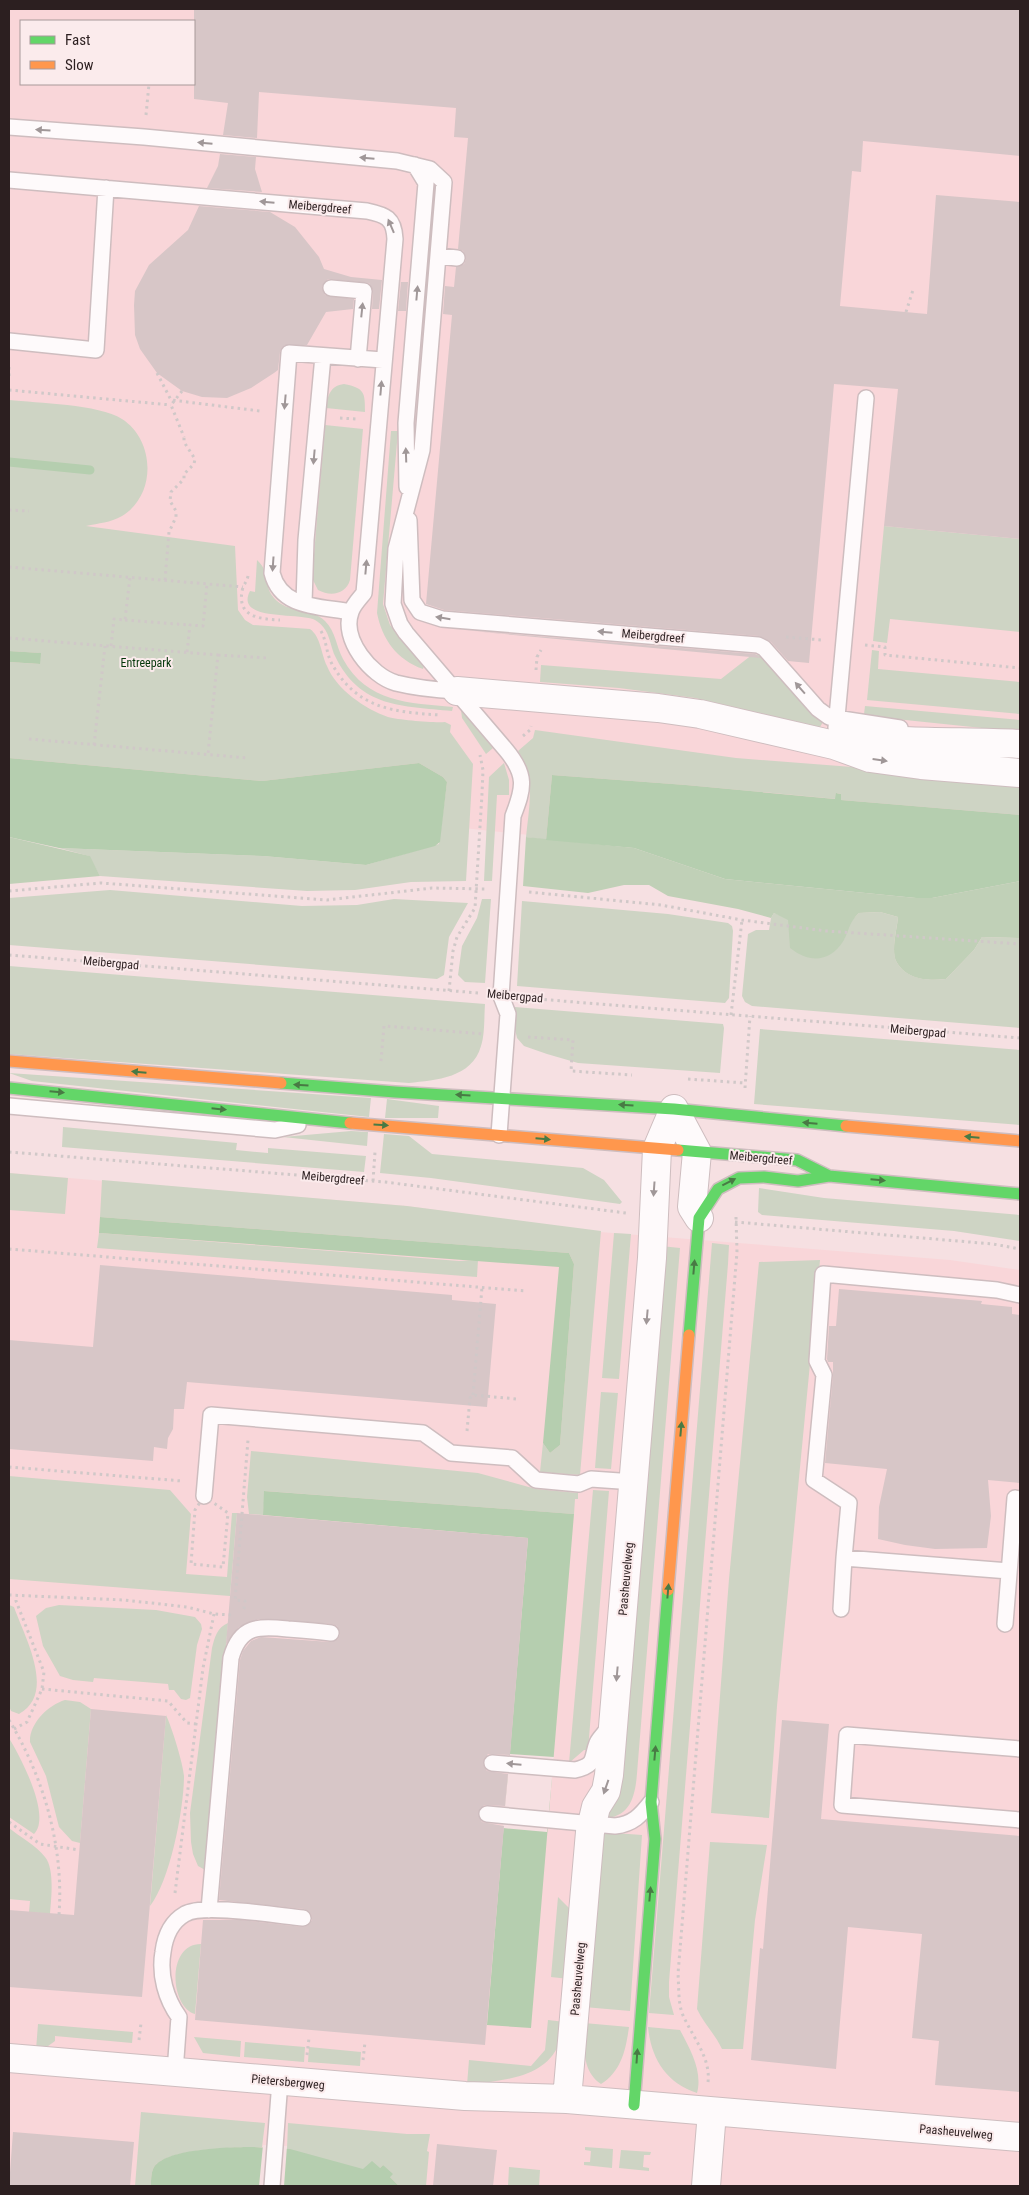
<svg xmlns="http://www.w3.org/2000/svg" width="1029" height="2195" viewBox="0 0 1029 2195" font-family="'Roboto Condensed',sans-serif">
<style>
.built{fill:#f9d6d9;fill-rule:evenodd}
.green{fill:#ced4c4}
.forest{fill:#c0d0b7}
.water{fill:#b5ceaf}
.pier{fill:#f6e0e2}
.lines{fill:none;stroke-linecap:round;stroke-linejoin:round}
.stream{stroke:#b5ceaf;stroke-width:9}
.building{fill:#d7c6c7}
.lane-casing{stroke:#cebdbf;stroke-width:18}
.street-casing{stroke:#cebdbf;stroke-width:30}
.fast-casing{stroke:#cebdbf;stroke-width:14}
.slow-casing{stroke:#cebdbf;stroke-width:14}
.path{stroke:#d0c8c8;stroke-width:3;stroke-dasharray:2.5 4;stroke-linecap:butt}
.lane{stroke:#fefafb;stroke-width:15}
.street{stroke:#fefafb;stroke-width:28}
.fast{stroke:#63d668;stroke-width:11}
.slow{stroke:#ff974d;stroke-width:11}
.path-bridge{stroke:#d0c8c8;stroke-width:3;stroke-dasharray:2.5 4;stroke-linecap:butt}
.oneway{fill:#a09798}
.oneway2{fill:#487a44}
.labels{text-anchor:middle;dominant-baseline:central;stroke-width:4;stroke-linejoin:round;paint-order:stroke}
.street-label{font-size:12px;fill:#2c1f20;stroke:#fbebec}
.park-label{font-size:12px;fill:#033609;stroke:#fbebec}
</style>
<rect width="100%" height="100%" fill="#f6e0e2"/>
<!-- built -->
<path class="built" d="M9 9H1020V862L967 882 407 822 9 790ZM21 21H194V84H21Z
M9 1173 407 1206 600 1232 950 1260 1020 1270V2186H9Z"/>
<!-- green -->
<path class="green" d="M344 384C365 388 365 393 365 412L326 408C328 395 330 386 344 384Z
M9 400C37 403 99 404 122 419 155 440 157 495 122 516 110 523 99 523 86 526L235 546 238 610 245 620 253 625 310 629C321 637 321 654 327 666 336 689 365 709 388 717 399 720 434 723 445 722L451 725 450 732 473 764 466 881 411 882 355 890 307 891 100 876 89 856 59 848 263 856 366 865 439 844 447 782 443 777 419 763 262 781 9 758V662L39 664 40 653 9 651Z
M325 425 363 429 350 580C346 594 331 597 318 590L312 578Z
M391 431H398L383 604 390 625 424 666 423 669C397 660 382 639 377 613Z
M884 526 1020 539V632L890 619 887 643 873 641Z
M257 560C260 563 263 566 264 570 269 579 265 588 274 598 288 614 311 607 325 621 336 632 336 646 343 659 367 703 410 703 453 707L452 711C402 706 360 708 335 656 329 642 330 629 315 620 301 612 234 622 250 591L255 592Z
M872 650 879 651 878 669 1020 682V714L867 700Z
M753 654 763 656 806 707 823 722 820 727 695 698 619 688 540 682 541 665 721 679Z
M865 706 1020 720V732L867 716 864 714Z
M461 710 493 748 486 754 462 718Z
M535 730 736 758 1020 780V815L841 800V794L837 793 836 799 686 785 552 775 546 840 526 837C529 807 536 777 518 751L533 738Z
M504 763 509 780V795H497L492 881H484L489 777Z
M110 890 302 906 357 905 394 899 468 903 449 937 444 975 437 979 9 945V898Z
M482 899H491L485 983 465 982 458 975 462 946 477 918Z
M522 901 668 914 728 923 732 926 733 931 729 998 725 1003 517 986Z
M880 912 898 917C897 929 891 949 896 961 906 980 929 981 946 979L974 950 982 937 1020 938V1028L752 1006 745 1002 742 996 748 934 756 930H769L771 918 774 913 844 939 850 922 859 913Z
M9 966 485 1004C484 1017 485 1034 481 1046 472 1078 436 1080 409 1083L9 1054Z
M515 1007 723 1024 724 1028 720 1073 578 1063 547 1054 524 1046 517 1038 514 1025Z
M760 1029 1020 1050V1125L754 1104Z
M9 1073 371 1098 369 1117 32 1081Z
M387 1099 439 1106 438 1118H385Z
M63 1127 237 1143 236 1150 268 1153V1148L366 1156 364 1172 62 1147Z
M351 1131 368 1132 367 1146 283 1137Z
M384 1134 409 1136 432 1154 583 1168 604 1180 622 1202 620 1204 431 1178 380 1173Z
M9 1173 68 1178 65 1214 9 1210Z
M102 1180 407 1206 601 1231 580 1475 540 1472 543 1443 550 1453 560 1445 574 1264 569 1253 100 1217Z
M759 1188 824 1198 1020 1215V1241L954 1231 762 1215 758 1212Z
M99 1233 459 1261 478 1260 477 1277 97 1248Z
M614 1233 631 1234 619 1379 602 1378Z
M712 1243 729 1245 728 1264 669 1982V1997L674 2015 649 2013Z
M661 1246 680 1248 638 1761C636 1783 637 1815 607 1818Z
M820 1260 777 1706 769 1818 711 1813 729 1579 759 1262Z
M601 1392 618 1393 611 1469 595 1468Z
M251 1451 478 1473 536 1489 578 1493V1499H575L574 1514 265 1491 263 1515 249 1514 247 1497Z
M9 1476 170 1490 191 1514 186 1574 227 1577 232 1513H237L230 1596 9 1579Z
M593 1490 609 1491 588 1750H584L569 1763Z
M9 1605 14 1607C24 1636 57 1693 19 1714L11 1711 9 1706Z
M59 1605 156 1610 195 1617 201 1624 202 1629 197 1645 190 1698 186 1700 181 1699 174 1690H169L168 1684 94 1678 93 1682 73 1680 60 1676 43 1646 36 1616 46 1608Z
M228 1623 207 1871 198 1866 193 1854 191 1842 190 1813 212 1648C215 1636 217 1628 228 1623Z
M65 1700 80 1702 91 1709 80 1843 72 1841 59 1827 46 1776 30 1742C29 1724 48 1705 65 1700Z
M166 1715C172 1728 183 1763 184 1776 184 1809 170 1881 150 1906Z
M9 1738C20 1756 52 1816 34 1834L9 1817Z
M9 1828C20 1837 36 1845 45 1857 55 1869 51 1900 50 1914L29 1912 30 1901 9 1899Z
M601 1832 642 1835 630 2011 584 2007Z
M710 1842 767 1845 755 1920 743 2049H722C715 2034 704 2024 697 2009Z
M558 1897 574 1913 569 1979 551 1977Z
M201 1944 195 2014C170 2007 166 1944 201 1944Z
M548 2020 565 2022C563 2029 562 2037 559 2044 544 2080 499 2080 467 2085L469 2060 531 2066 545 2050Z
M584 2023 629 2027C626 2048 622 2071 601 2084 581 2071 584 2044 584 2023Z
M38 2024 133 2032 132 2043 55 2036V2041L44 2049 36 2050Z
M648 2027 680 2030C690 2049 703 2071 697 2093 666 2083 651 2058 648 2027Z
M194 2037 241 2041 240 2057 203 2053Z
M245 2042 305 2047 304 2062 244 2057Z
M309 2047 361 2052 360 2066 308 2062Z
M141 2112 265 2123 262 2147C240 2147 167 2148 154 2167 151 2172 151 2180 151 2186H135Z
M288 2123 407 2134H430L427 2151 429 2152 426 2186H399L390 2177 383 2165 380 2168 363 2170 287 2149Z
M585 2147 613 2149 612 2168 584 2165V2162H590L591 2151 585 2150Z
M621 2150 651 2152 650 2155H644L643 2167 649 2168V2171L619 2168Z
M509 2167 540 2170 539 2186H508Z"/>
<!-- forest -->
<path class="forest" d="M9 837 90 856 100 876 9 884Z
M526 837 634 848 725 879 916 898H932L1020 881V938L982 937 974 950 946 979C928 981 906 980 896 961 891 950 897 929 898 917L880 912 859 913C848 924 850 929 844 940 830 963 809 963 790 948L788 920 774 913 771 918 738 909 668 896 649 885H624L588 893 523 886Z"/>
<!-- water -->
<path class="water" d="M9 651 41 653 40 664 9 662Z
M9 758 262 781 419 763 443 777 447 782 440 842 435 846 366 865 263 856 59 848 9 837Z
M552 775 686 785 835 799 836 793 841 794V800L1020 815V881L932 898H916L725 879 634 848 546 840Z
M100 1217 569 1253 574 1264 560 1445 550 1453 543 1443 559 1267 99 1233Z
M264 1491 574 1514 531 2028 487 2025 528 1538 263 1515Z
M254 2147 290 2149 363 2169 372 2161 380 2168 383 2165 393 2174 390 2177 399 2186H151C151 2180 151 2172 154 2167 167 2148 232 2147 254 2147Z"/>
<!-- pier -->
<path class="pier" d="M510 1754 554 1757 547 1832 503 1828Z
M263 2145 287 2146 284 2186H259Z"/>
<g class="lines">
<!-- stream -->
<path class="stream" d="M9 462 90 470"/>
</g>
<!-- building -->
<path class="building" d="M194 9H1020V156L863 141 861 172 852 171 840 306 927 314 936 195 1020 202V539L884 526 898 389 834 384 809 663 788 661 771 642 759 636 444 610 426 604 452 315 443 314 445 286 454 287 456 267 464 264 466 259 463 251 458 249 468 138 454 137 456 108 259 92 257 138 223 135 228 103 194 99Z
M220 154 256 157 255 169 262 192 207 188 218 166Z
M199 206 270 212 295 227 319 257 324 269 351 277 382 280 379 309H372L373 291 369 283 328 279 322 287 325 295 354 299 353 309 326 312 307 345H285L280 352 278 370 274 373 251 388 227 398 202 397 182 391 157 373 140 349 135 335 134 305 135 291 149 265 188 230Z
M401 282H408L406 311H398Z
M473 631 755 654 761 658 493 633Z
M100 1265 452 1295V1300L496 1304 487 1407 187 1382 184 1409H174L173 1429 168 1438 167 1449 154 1447 153 1461 9 1449V1340L93 1347Z
M839 1289 982 1301 981 1304 1012 1307V1314L1020 1315V1483L988 1480 991 1516 987 1548 935 1549 905 1545 878 1539 879 1507 887 1469 825 1463 833 1376V1362H828L827 1359 829 1326H836Z
M237 1513 528 1538 510 1755 488 1754 483 1763 487 1771 508 1774 505 1806 484 1805 478 1814 482 1822 504 1826 485 2045 195 2020 203 1920H241L302 1927 307 1926 312 1920 311 1914 304 1909 219 1900 240 1660 243 1651 251 1641 261 1637 330 1642 338 1639 340 1634 337 1626 332 1624 259 1619 239 1627 226 1644Z
M91 1709 166 1716 142 1997 9 1987V1910L74 1915Z
M782 1720 829 1724 821 1819 1020 1836V2092L935 2085 939 2041 912 2038 922 1934 848 1927 836 2069 751 2060 760 1948 763 1949Z
M13 2132 134 2142 130 2186H9Z
M437 2144 497 2150 493 2186H433Z"/>
<g class="lines">
<defs>
<path id="lane" d="M9 127 144 137 397 161 430 169 444 182 422 450 396 549 393 604 400 624 406 633 506 750C527 775 524 788 513 816L501 996 508 1014 499 1135
M9 180 367 211C386 215 394 218 395 239L364 593C360 598 353 605 351 612 341 639 371 676 396 683 416 688 437 690 457 691
M439 256 457 258
M331 288 364 291 358 359
M9 341 96 350 106 188
M407 487 406 423 426 183 415 165
M409 520 412 600 420 612 442 619 758 645 764 648 818 709 829 717 900 728
M304 603 306 540 323 356
M351 612C320 606 281 609 272 573L289 353 383 360
M836 728 866 398
M9 1106 275 1130 298 1125
M204 1496 211 1415 423 1433 451 1453 512 1458 536 1480 579 1484 591 1479 634 1482
M844 1558 849 1503 814 1480 824 1375 817 1361 823 1274 997 1290 1020 1295
M841 1609 844 1558 1009 1571
M1005 1624 1015 1498 1020 1499
M1020 1749 847 1735 842 1805 1020 1820
M492 1763 575 1770C597 1765 591 1758 597 1743 599 1738 606 1732 609 1727
M487 1814 615 1826C633 1824 641 1815 651 1802
M209 1910 231 1658C240 1625 259 1626 288 1629 302 1630 316 1631 331 1633
M175 2072 179 2017C166 1999 159 1975 163 1952 165 1936 171 1922 185 1914 203 1903 280 1916 303 1918
M272 2186 280 2081"/>
<path id="street" d="M457 691 658 708 700 714 834 745 870 758 921 765 1020 773
M850 736C906 744 963 741 1020 744
M674 1109 697 1152 692 1207 699 1218
M9 2058 465 2096 567 2099 1020 2137
M567 2099 590 1832 596 1807 606 1791 609 1775 652 1258 657 1149 674 1109
M706 2186 712 2112"/>
<path id="fast" d="M281 1083 395 1092 674 1109 846 1126
M9 1088 350 1123
M678 1150 797 1160 829 1176 1020 1194
M689 1335 699 1218 718 1189 739 1178 764 1177 798 1181 829 1176
M634 2105 655 1839 651 1802 668 1590"/>
<path id="slow" d="M9 1061 281 1083
M350 1123 678 1150
M846 1126 1020 1141
M668 1590 689 1335"/>
</defs>
<!-- lane casing -->
<use href="#lane" class="lane-casing"/>
<!-- street casing -->
<use href="#street" class="street-casing"/>
<!-- fast casing -->
<use href="#fast" class="fast-casing"/>
<!-- slow casing -->
<use href="#slow" class="slow-casing"/>
<!-- path -->
<path class="path" d="M146 115 149 84
M906 312 913 290
M157 373 171 400 260 411V413
M9 376V364
M9 390 171 405
M340 418 357 419
M9 510 29 511
M9 567 243 587
M248 576C247 581 245 583 243 587 235 617 259 619 280 620
M165 580 169 532 176 517V511L170 501 171 492 184 479V474L194 464 195 459 184 442V437
M125 620 190 625
M321 631C327 642 326 653 332 664 357 709 394 712 440 715
M786 637 822 640
M9 638 218 655 208 754
M865 645 885 647V655L1020 668
M111 646 114 619 125 620 130 577
M187 652 190 625 203 626 207 584
M218 655 268 658
M536 670 537 657 541 650
M523 736 530 730 531 726
M29 739 248 758
M94 745 105 646
M9 891 101 883 327 900 432 888 486 889
M529 892 661 905 742 920 826 931 1020 944
M9 955 479 993
M449 991 453 951 457 937 475 908 482 794 483 770 480 755
M525 998 1020 1038
M731 1015 742 920
M528 1037 573 1040 571 1071 632 1075
M381 1061 384 1026 485 1034
M688 1079 745 1083
M745 1088 750 1016
M9 1152 385 1182 626 1213
M373 1181 375 1152
M735 1222 993 1244 1020 1249
M9 1249 526 1291
M473 1395 482 1287
M467 1431 470 1398 473 1395 517 1399
M9 1467 182 1481
M204 1496 228 1513 223 1567 191 1564 195 1510Z
M9 1595 124 1600 187 1607 214 1614 232 1615
M244 1609 245 1601 235 1600 248 1440
M42 1689 168 1701 187 1723 197 1724
M9 1720C44 1778 64 1847 59 1915
M14 1729 27 1722 42 1689 44 1672 16 1601V1596
M9 1822 40 1844 79 1850
M175 1893 203 1668 214 1614
M139 2040 141 2023
M307 2055 309 2038
M363 2060 365 2042
M708 2082C711 2057 691 2035 682 2013 678 2001 679 1987 678 1974L737 1252 736 1217"/>
<!-- lane -->
<use href="#lane" class="lane"/>
<!-- street -->
<use href="#street" class="street"/>
<!-- fast -->
<use href="#fast" class="fast"/>
<!-- slow -->
<use href="#slow" class="slow"/>
<!-- path-bridge -->
<path class="path-bridge" d="M182 391 171 405 184 437"/>
</g>
<!-- one-way arrows -->
<defs><path id="oneway-solid" d="M-6-.8H1V-3.2L6.5 0L1 3.2V.8H-6Z" transform="scale(1.25)"/></defs>
<g class="oneway">
<use href="#oneway-solid" transform="translate(43 130) rotate(-176)"/>
<use href="#oneway-solid" transform="translate(205 143) rotate(-175)"/>
<use href="#oneway-solid" transform="translate(367 158) rotate(-175)"/>
<use href="#oneway-solid" transform="translate(267 202) rotate(-175)"/>
<use href="#oneway-solid" transform="translate(391 226) rotate(-113)"/>
<use href="#oneway-solid" transform="translate(417 293) rotate(-85)"/>
<use href="#oneway-solid" transform="translate(362 310) rotate(-84)"/>
<use href="#oneway-solid" transform="translate(381 388) rotate(-85)"/>
<use href="#oneway-solid" transform="translate(285 402) rotate(95)"/>
<use href="#oneway-solid" transform="translate(406 455) rotate(-92)"/>
<use href="#oneway-solid" transform="translate(314 457) rotate(95)"/>
<use href="#oneway-solid" transform="translate(273 564) rotate(94)"/>
<use href="#oneway-solid" transform="translate(366 567) rotate(-85)"/>
<use href="#oneway-solid" transform="translate(443 618) rotate(-171)"/>
<use href="#oneway-solid" transform="translate(605 632) rotate(-175)"/>
<use href="#oneway-solid" transform="translate(800 688) rotate(-131)"/>
<use href="#oneway-solid" transform="translate(880 760) rotate(8)"/>
<use href="#oneway-solid" transform="translate(654 1189) rotate(94)"/>
<use href="#oneway-solid" transform="translate(647 1317) rotate(95)"/>
<use href="#oneway-solid" transform="translate(617 1674) rotate(95)"/>
<use href="#oneway-solid" transform="translate(514 1764) rotate(-175)"/>
<use href="#oneway-solid" transform="translate(606 1787) rotate(109)"/>
</g>
<g class="oneway2">
<use href="#oneway-solid" transform="translate(139 1072) rotate(-175)"/>
<use href="#oneway-solid" transform="translate(301 1085) rotate(-176)"/>
<use href="#oneway-solid" transform="translate(57 1092) rotate(5)"/>
<use href="#oneway-solid" transform="translate(463 1095) rotate(-177)"/>
<use href="#oneway-solid" transform="translate(626 1105) rotate(-176)"/>
<use href="#oneway-solid" transform="translate(219 1109) rotate(6)"/>
<use href="#oneway-solid" transform="translate(810 1123) rotate(-175)"/>
<use href="#oneway-solid" transform="translate(381 1125) rotate(4)"/>
<use href="#oneway-solid" transform="translate(972 1137) rotate(-175)"/>
<use href="#oneway-solid" transform="translate(543 1139) rotate(5)"/>
<use href="#oneway-solid" transform="translate(878 1180) rotate(5)"/>
<use href="#oneway-solid" transform="translate(729 1182) rotate(-27)"/>
<use href="#oneway-solid" transform="translate(694 1267) rotate(-85)"/>
<use href="#oneway-solid" transform="translate(681 1429) rotate(-85)"/>
<use href="#oneway-solid" transform="translate(668 1591) rotate(-85)"/>
<use href="#oneway-solid" transform="translate(655 1753) rotate(-85)"/>
<use href="#oneway-solid" transform="translate(650 1894) rotate(-85)"/>
<use href="#oneway-solid" transform="translate(637 2056) rotate(-86)"/>
</g>
<g class="labels">
<!-- street labels -->
<g class="street-label">
<text transform="translate(320 207) rotate(5)">Meibergdreef</text>
<text transform="translate(653 636) rotate(5)">Meibergdreef</text>
<text transform="translate(111 963) rotate(5)">Meibergpad</text>
<text transform="translate(515 996) rotate(5)">Meibergpad</text>
<text transform="translate(918 1031) rotate(5)">Meibergpad</text>
<text transform="translate(761 1158) rotate(5)">Meibergdreef</text>
<text transform="translate(333 1178) rotate(5)">Meibergdreef</text>
<text transform="translate(626 1579) rotate(-85)">Paasheuvelweg</text>
<text transform="translate(578 1979) rotate(-85)">Paasheuvelweg</text>
<text transform="translate(288 2082) rotate(5)">Pietersbergweg</text>
<text transform="translate(956 2132) rotate(5)">Paasheuvelweg</text>
</g>
<!-- park labels -->
<g class="park-label">
<text x="146" y="663">Entreepark</text>
</g>
</g>
<!-- border -->
<rect width="1029" height="2195" fill="none" stroke="#2c1f20" stroke-width="20"/>
<!-- legend -->
<rect x="20" y="20" width="175" height="65" fill="#fbebec" stroke="#a8999a"/>
<rect x="30" y="36" width="25" height="8" fill="#63d668" stroke="#a8999a"/>
<text x="65" y="45" font-size="15" fill="#2c1f20">Fast</text>
<rect x="30" y="61" width="25" height="8" fill="#ff974d" stroke="#a8999a"/>
<text x="65" y="70" font-size="15" fill="#2c1f20">Slow</text>
</svg>
